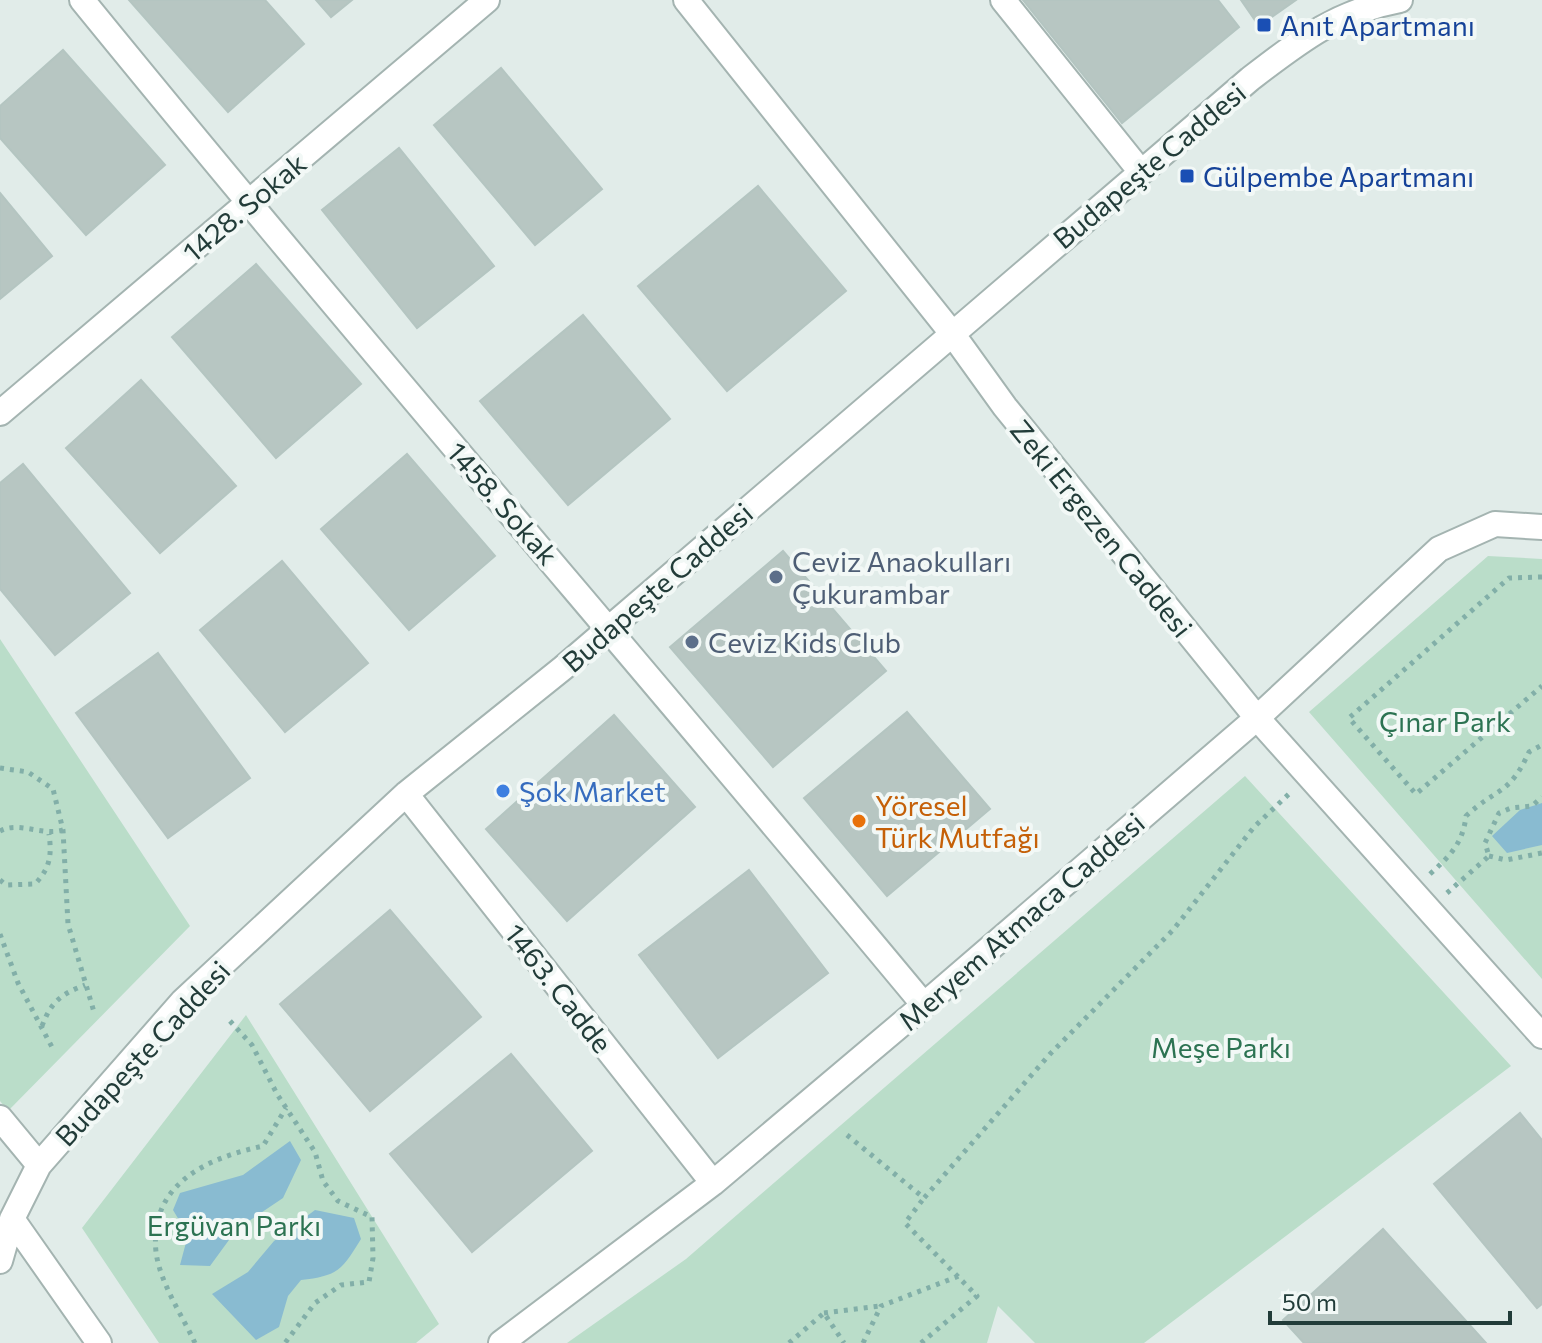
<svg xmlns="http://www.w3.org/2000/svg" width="1542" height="1343" viewBox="0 0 1542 1343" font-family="Commissioner,sans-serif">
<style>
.green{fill:#baddc9}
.water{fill:#89bbd1}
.building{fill:#b7c6c2;stroke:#b4c5c1;stroke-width:2}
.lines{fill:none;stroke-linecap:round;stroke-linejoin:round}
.minor-casing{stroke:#a4b4b1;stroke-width:28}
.path{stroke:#82afa8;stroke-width:5;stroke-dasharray:4 6;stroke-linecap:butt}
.minor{stroke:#fff;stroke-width:24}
.transit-dot{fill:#1a4fb4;stroke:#f2f8f6;stroke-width:3}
.service-dot{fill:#5c6f8a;stroke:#f2f8f6;stroke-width:3}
.shop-dot{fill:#3f7fe0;stroke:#f2f8f6;stroke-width:3}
.food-dot{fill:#e8710a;stroke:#f2f8f6;stroke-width:3}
.labels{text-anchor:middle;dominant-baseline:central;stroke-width:8;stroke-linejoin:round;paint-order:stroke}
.transit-label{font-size:28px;fill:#164399;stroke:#f2f8f6;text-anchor:start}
.street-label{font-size:28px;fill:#223c39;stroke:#f2f8f6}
.service-label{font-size:28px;fill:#4e5e75;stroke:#f2f8f6;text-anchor:start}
.park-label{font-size:28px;fill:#2c7352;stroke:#f2f8f6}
.shop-label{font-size:28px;fill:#366cbe;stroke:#f2f8f6;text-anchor:start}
.food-label{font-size:28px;fill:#c56008;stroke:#f2f8f6;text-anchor:start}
</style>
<rect width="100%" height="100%" fill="#e1ece9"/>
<!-- green -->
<path class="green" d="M1488 556 1542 559V979L1309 712Z
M0 639 190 926 8 1111 0 1101Z
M1245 776 1511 1066 1144 1343H1035L998 1306 987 1343H567L686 1259Z
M246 1015 439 1324 416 1343H159L82 1228Z"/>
<!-- water -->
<path class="water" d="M1542 803V845L1507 853 1492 836 1520 810Z
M290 1141 301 1160 283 1198 237 1229 210 1266 180 1265 188 1235 173 1210 180 1193 243 1175Z
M315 1210 354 1218 361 1239C342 1270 338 1276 301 1280L288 1296 279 1327 256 1340 212 1294 248 1272 274 1241Z"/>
<!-- building -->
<path class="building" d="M129 0H265L304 44 228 112Z
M316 0H352L331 17Z
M1023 0H1218L1239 27 1122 123Z
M1241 0H1296L1259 26Z
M63 50 165 165 86 235 0 138V106Z
M501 68 602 189 535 245 434 125Z
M399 148 494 266 417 328 322 210Z
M758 186 846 291 727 391 638 286Z
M0 193 52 256 0 299Z
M256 264 361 384 276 458 172 337Z
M583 315 670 419 568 505 480 401Z
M141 380 236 486 160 553 66 448Z
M407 454 495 556 409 630 321 529Z
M23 464 130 593 55 655 0 589V483Z
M783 551 886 671 773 767 670 647Z
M282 561 368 663 285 732 200 630Z
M158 653 250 778 168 838 76 713Z
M907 712 990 809 887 896 804 798Z
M614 715 695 807 567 921 486 829Z
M749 870 828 973 718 1058 639 955Z
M390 910 481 1017 370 1111 280 1004Z
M511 1054 592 1151 472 1252 390 1154Z
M1520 1113 1542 1140V1304L1537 1308 1434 1184Z
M1383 1229 1486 1343H1304L1283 1320Z"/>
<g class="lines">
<defs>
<path id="minor" d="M82 0C358 339 645 669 924 1005
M686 0 951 332 1005 407 1257 718 1542 1036
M1003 0 1141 172
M0 413 487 0
M406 794 713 1183
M0 1118 39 1165
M12 1219 99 1343
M0 1261 12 1219 39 1165 183 1001 406 794 563 668 1250 79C1301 40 1336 12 1400 0
M501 1343 713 1183 924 1005 1257 718 1439 549 1495 524 1542 527"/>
</defs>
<!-- minor casing -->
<use href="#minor" class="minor-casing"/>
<!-- path -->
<path class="path" d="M1542 577 1509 578 1349 718 1416 794 1542 686
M0 768 28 772 53 789 63 830 68 924 94 1012
M0 831C18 821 42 836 63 830
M1489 856 1506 860 1542 853
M1430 874C1450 856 1463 843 1466 816 1497 787 1509 796 1529 752L1542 745
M0 880 6 885 35 884C50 868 52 856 49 834
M1447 893 1489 856 1485 843 1499 813 1511 808 1532 806 1542 797
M0 934 18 983 53 1049
M230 1021 252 1045 277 1094 315 1152 323 1181 338 1201 372 1217 373 1258 369 1282 341 1285 315 1303 285 1343
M42 1026C51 1002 61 994 85 985
M847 1135 924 1198 1050 1054 1173 930 1254 827 1291 792
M824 1313 880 1306
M195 1343C182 1315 160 1283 156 1252 149 1183 208 1158 263 1146L286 1108
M789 1343 824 1313 844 1343
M863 1343 881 1306 959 1276
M921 1343 977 1296 905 1223 924 1198"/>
<!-- minor -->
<use href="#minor" class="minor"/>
</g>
<!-- markers -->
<g class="transit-dot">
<rect x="1256" y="17" width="16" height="16" rx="4"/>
<rect x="1179" y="168" width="16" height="16" rx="4"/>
</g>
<g class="service-dot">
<circle cx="776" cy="577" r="8"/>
<circle cx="692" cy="642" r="8"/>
</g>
<circle class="shop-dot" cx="503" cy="791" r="8"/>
<circle class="food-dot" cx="859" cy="821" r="8"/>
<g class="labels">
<!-- transit labels -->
<g class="transit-label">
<text x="1280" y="25">Anıt Apartmanı</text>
<text x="1203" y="176">Gülpembe Apartmanı</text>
</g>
<!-- street labels -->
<g class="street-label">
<text transform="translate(1149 165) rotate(-40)">Budapeşte Caddesi</text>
<text transform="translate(244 207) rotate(-40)">1428. Sokak</text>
<text transform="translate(503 503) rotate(49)">1458. Sokak</text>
<text transform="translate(1102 528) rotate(51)">Zeki Ergezen Caddesi</text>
<text transform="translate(657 587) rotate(-41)">Budapeşte Caddesi</text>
<text transform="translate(1021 921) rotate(-41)">Meryem Atmaca Caddesi</text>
<text transform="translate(559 988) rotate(52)">1463. Cadde</text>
<text transform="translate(142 1053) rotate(-47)">Budapeşte Caddesi</text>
</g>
<!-- service labels -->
<g class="service-label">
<text x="792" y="561">Ceviz Anaokulları<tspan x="792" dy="32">Çukurambar</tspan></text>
<text x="708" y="642">Ceviz Kids Club</text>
</g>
<!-- park labels -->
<g class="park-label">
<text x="1445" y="721">Çınar Park</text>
<text x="1221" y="1047">Meşe Parkı</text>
<text x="234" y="1225">Ergüvan Parkı</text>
</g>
<!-- shop labels -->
<g class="shop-label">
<text x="519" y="791">Şok Market</text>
</g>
<!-- food labels -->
<g class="food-label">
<text x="875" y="805">Yöresel<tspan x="875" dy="32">Türk Mutfağı</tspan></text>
</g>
</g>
<!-- scale -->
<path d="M1270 1311v12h240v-12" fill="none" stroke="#223c39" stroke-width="4"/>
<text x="1282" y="1311" font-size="24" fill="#223c39" stroke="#f2f8f6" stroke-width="6" paint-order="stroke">50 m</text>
</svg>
